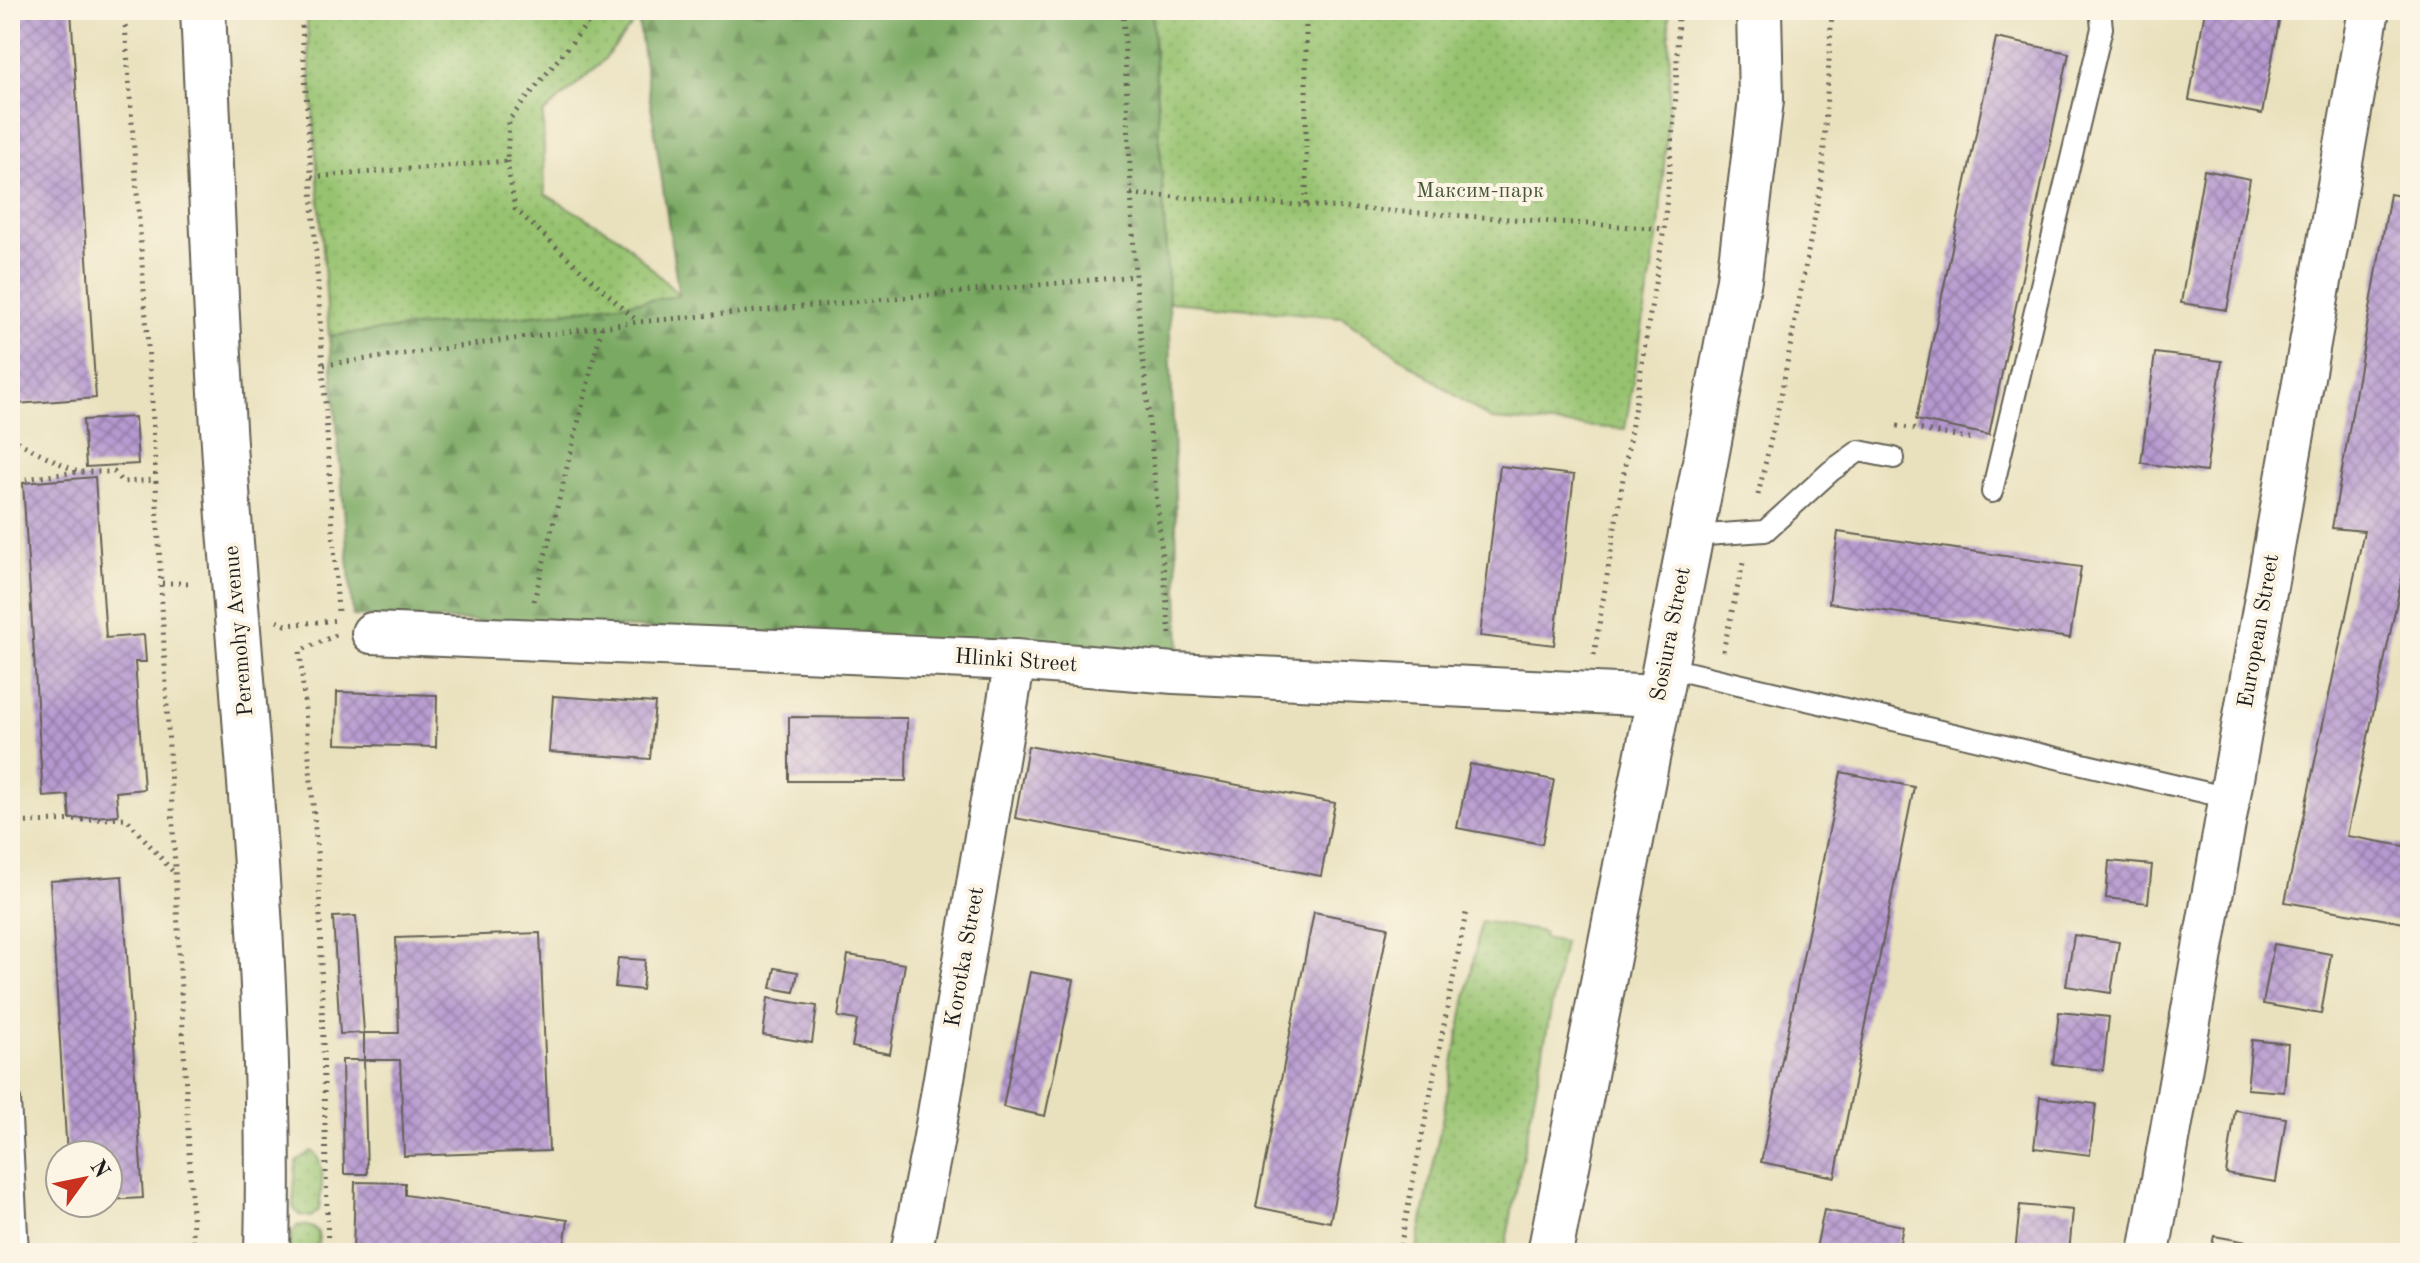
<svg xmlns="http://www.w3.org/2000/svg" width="2420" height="1263" viewBox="0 0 2420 1263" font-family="'Old Standard TT',serif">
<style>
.green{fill:url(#green-dots);stroke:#5a7046;stroke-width:2}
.forest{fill:url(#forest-firs);stroke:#4a623f;stroke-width:2}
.building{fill:url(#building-cross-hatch)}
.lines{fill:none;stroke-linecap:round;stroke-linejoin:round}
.lane-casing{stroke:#646154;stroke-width:24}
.street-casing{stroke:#646154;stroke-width:44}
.primary-casing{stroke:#646154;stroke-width:48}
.path{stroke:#646154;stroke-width:5;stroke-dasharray:2 6;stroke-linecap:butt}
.lane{stroke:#fff;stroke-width:20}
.street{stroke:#fff;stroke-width:40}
.primary{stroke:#fff;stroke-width:44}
.labels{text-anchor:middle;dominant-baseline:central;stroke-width:8;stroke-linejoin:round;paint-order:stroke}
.park-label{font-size:22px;fill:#475639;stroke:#fcf5e5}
.street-label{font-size:22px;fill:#1c1c1c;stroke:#fcf5e5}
</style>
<defs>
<pattern id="green-dots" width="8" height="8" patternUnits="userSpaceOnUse" patternTransform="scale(2)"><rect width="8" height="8" fill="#97c370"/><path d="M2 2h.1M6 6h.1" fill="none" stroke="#82a760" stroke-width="1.8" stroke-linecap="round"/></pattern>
<pattern id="forest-firs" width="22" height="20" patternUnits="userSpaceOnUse" patternTransform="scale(2)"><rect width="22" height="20" fill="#79a962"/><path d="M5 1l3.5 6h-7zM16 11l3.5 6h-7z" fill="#628950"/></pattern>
<pattern id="building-cross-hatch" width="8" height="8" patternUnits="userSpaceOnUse" patternTransform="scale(2)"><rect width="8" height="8" fill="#b699d0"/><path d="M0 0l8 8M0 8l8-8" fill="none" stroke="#937ca8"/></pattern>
</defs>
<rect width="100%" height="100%" fill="#fcf5e5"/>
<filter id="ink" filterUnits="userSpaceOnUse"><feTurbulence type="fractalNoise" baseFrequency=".0125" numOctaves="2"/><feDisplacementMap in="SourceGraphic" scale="16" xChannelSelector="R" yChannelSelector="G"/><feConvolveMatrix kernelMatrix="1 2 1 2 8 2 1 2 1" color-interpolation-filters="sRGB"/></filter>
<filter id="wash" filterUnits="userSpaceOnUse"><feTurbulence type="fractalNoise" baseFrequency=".006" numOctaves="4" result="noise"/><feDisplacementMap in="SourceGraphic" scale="32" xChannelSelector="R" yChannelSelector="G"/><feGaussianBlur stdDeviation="1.8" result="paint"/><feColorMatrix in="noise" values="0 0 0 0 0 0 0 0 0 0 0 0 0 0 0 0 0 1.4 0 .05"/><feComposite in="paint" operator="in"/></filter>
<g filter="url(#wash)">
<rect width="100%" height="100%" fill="#e9e1bd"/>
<!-- green -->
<path class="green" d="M306 10H575L638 18 602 62 543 114 545 194 620 238 680 296 562 312 329 336Z
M1152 10H1669L1670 90 1659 228 1625 429 1491 420 1342 317 1169 302Z
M1481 921 1544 932 1543 938 1564 942 1504 1253H1416Z
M312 1151C328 1164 321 1190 319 1210L311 1217 299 1215 293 1207 296 1161Z
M298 1225C322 1226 319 1233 318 1253H289L291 1234Z"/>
<!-- forest -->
<path class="forest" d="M575 10H1152L1169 302 1180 651 353 616 329 336 562 312 679 296 638 18Z"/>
<g id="blocks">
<!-- building -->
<path class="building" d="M10 10H71L96 398 17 404 10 291Z
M2205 10H2281L2262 114 2189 100Z
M1996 38 2069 53 1989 435 1916 420Z
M2204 170 2250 179 2227 310 2181 303Z
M2390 194 2410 198V540L2347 836 2410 847V924L2285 902 2364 531 2332 528Z
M2155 353 2222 361 2206 472 2141 463Z
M135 417 138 464 86 467 83 420Z
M1500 466 1574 475 1554 645 1480 636Z
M95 477 106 638 144 635 146 662H135L144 789 116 792 118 815 70 819 68 795 43 797 23 483Z
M1838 532 2081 567 2070 638 1829 603Z
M337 692 437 695 436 747 336 744Z
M553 696 655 703 650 759 549 752Z
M789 717 907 718 906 781H789Z
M1028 746 1335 803 1321 876 1015 818Z
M1470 764 1554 780 1542 844 1457 828Z
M1841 772 1914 787 1835 1177 1761 1162Z
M2109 861 2152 865 2148 903 2106 898Z
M122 876 143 1198 108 1200V1155H67L50 881Z
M1314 912 1388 927 1330 1222 1256 1207Z
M356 916 364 1033H399L396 938 540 933 549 1151 404 1156 400 1060H364L367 1174H344L342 1060H364V1033L340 1034 333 917Z
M2074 935 2119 942 2111 993 2066 986Z
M2274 944 2331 954 2321 1014 2263 1004Z
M848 955 905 964 890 1054 852 1047 857 1020 838 1017Z
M618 958 645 960 642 990 615 987Z
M775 968 798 972 794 992 771 988Z
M1030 972 1074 980 1045 1116 1003 1107Z
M768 998 817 1006 812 1043 763 1035Z
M2059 1012 2109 1017 2103 1070 2053 1064Z
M2252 1040 2288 1044 2284 1092 2247 1089Z
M2040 1097 2096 1104 2090 1155 2034 1148Z
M2235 1110 2286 1118 2276 1182 2226 1174Z
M355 1182 405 1183V1195L568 1220 563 1253H353Z
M2020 1205 2073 1210 2069 1253H2015Z
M1824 1210 1903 1226 1898 1253H1815Z
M2214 1236 2270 1246 2269 1253H2210Z"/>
</g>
</g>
<g filter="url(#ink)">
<use href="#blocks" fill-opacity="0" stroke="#646154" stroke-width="2"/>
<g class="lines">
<defs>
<path id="lane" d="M1992 492 2102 28 2100 10
M1691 536 1765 531 1831 471 1859 451 1894 458
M1665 667 2229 798
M10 1100 18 1253"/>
<path id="street" d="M372 633 1015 660 1174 673 1659 696
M911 1253 933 1143 1015 660
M2149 1253 2369 10"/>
<path id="primary" d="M203 10C211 174 216 339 228 504 247 753 273 1002 267 1253
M1550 1253 1704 468 1739 279 1761 100 1759 10"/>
</defs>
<!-- lane casing -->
<use href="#lane" class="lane-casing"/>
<!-- street casing -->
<use href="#street" class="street-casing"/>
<!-- primary casing -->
<use href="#primary" class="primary-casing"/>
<!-- path -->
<path class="path" d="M124 10 152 403 194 1253
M301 10 338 612
M1123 10 1135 276 1170 636
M507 161 515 209 638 322
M312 177 507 161 509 120 598 10
M1131 194 1664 229
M1306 204V10
M324 365 638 322 1135 276
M1897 426 1974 439
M10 438 77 472
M10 481 77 472H114L122 482 156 480
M1758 495 1780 400 1822 179 1832 10
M162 583H192
M534 601 602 326
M277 621 286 625 338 620
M1723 651 1743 563
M1594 655 1664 229 1676 96 1678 10
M10 823 126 818 175 874
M328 1253 319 875 300 651 336 635
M1399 1253 1466 913"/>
<!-- lane -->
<use href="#lane" class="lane"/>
<!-- street -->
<use href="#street" class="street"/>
<!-- primary -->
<use href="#primary" class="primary"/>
</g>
</g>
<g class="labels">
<!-- park labels -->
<g class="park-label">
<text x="1480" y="191">Максим-парк</text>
</g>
<!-- street labels -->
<g class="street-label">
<text transform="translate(239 631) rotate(-95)">Peremohy Avenue</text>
<text transform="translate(2259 631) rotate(-80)">European Street</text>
<text transform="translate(1671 634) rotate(-79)">Sosiura Street</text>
<text transform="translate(1016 661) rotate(4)">Hlinki Street</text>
<text transform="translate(965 957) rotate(-80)">Korotka Street</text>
</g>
</g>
<!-- margin -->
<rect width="2420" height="1263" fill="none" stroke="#fcf5e5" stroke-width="40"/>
<!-- north arrow -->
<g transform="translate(84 1179) rotate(57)"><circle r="38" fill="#fcf5e5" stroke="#a29e95" stroke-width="2"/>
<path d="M0-6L14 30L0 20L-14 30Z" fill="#c8321e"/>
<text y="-12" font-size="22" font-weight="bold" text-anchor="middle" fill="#1c1c1c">N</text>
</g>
</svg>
